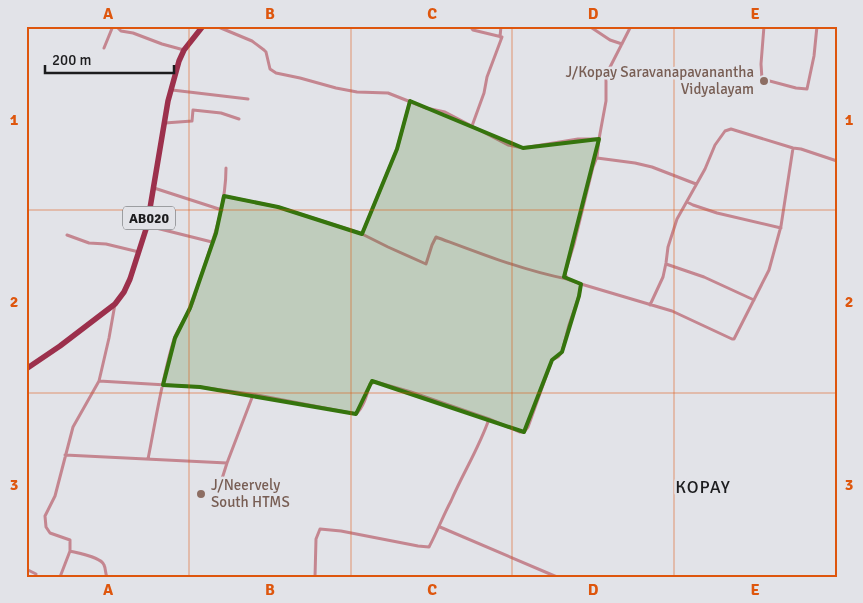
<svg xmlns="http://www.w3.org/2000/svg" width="863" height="603" viewBox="0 0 863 603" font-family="Signika,sans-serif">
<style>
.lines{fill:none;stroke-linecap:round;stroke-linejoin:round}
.minor{stroke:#c48690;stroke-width:3}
.primary{stroke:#9c304c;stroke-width:5.5}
.marked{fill:#35740d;fill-opacity:0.2;stroke:#35740d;stroke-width:4;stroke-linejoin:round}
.grid{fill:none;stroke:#de560d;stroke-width:1;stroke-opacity:0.55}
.education-dot{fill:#8d6e63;stroke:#e2e3e8;stroke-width:2}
.labels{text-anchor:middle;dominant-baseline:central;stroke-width:5;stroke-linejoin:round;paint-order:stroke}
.shield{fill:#e2e3e8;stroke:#57585b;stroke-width:1}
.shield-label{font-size:14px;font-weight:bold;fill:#1c1c1e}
.education-label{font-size:15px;fill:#785e54;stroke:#e2e3e8;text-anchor:end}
.quarter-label{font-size:18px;letter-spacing:1px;fill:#1c1c1e;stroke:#e2e3e8}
.neatline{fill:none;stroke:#de560d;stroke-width:2}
.grid-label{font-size:16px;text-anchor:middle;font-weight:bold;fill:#de560d}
</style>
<rect width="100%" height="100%" fill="#e2e3e8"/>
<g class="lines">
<!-- minor -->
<path class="minor" d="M116 26 121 31 133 33 162 44 184 50
M216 26 252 41 264 50 266 52 270 69 276 73 300 78 336 88 357 92 388 93 426 108 445 112 508 145 523 148 578 139H599
M470 26 473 30 502 37 487 77 484 93 472 126
M589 26 610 40 622 44
M764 26 761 64 762 79 796 88 807 89 814 56 817 26
M500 37 501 26
M104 48 113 26
M172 90 248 99
M165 123 192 121 193 110 221 113 239 119
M597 158 635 163 652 167 696 184
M154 188 222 210
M224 196 278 207 360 233 388 247 426 264 432 245 436 237C479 253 522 270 567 279
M687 202 693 205 717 213 781 228
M148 226 212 242
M362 234 397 149 410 101
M67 235 89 243 106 244 139 252
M666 264 704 277 754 300
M581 284 672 311 732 339H734L769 270 781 226 793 148
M650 305 663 277 666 263 668 247 677 219 705 169 715 145 725 131 731 129 793 148 801 149 837 161
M99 381 200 387 257 395 356 414C364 407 367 394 370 384L372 383 376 382 411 392 489 419
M65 455 227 463 220 485
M148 459C156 419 162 378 174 339 178 328 185 319 190 309 195 299 197 286 201 276 213 240 226 206 226 168
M227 463 253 395
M440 527 557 577
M26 569 36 574 35 577
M60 577 70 551
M107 577C105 573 106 569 104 565 101 557 78 553 70 551V540L50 533 46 527 45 516 55 496 73 427 99 381 109 338 115 304
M315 577 316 539 320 529 341 531 418 546 429 547C437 532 443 516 451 501 463 473 479 448 489 419L520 432H524L528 427 552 360 558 357 562 352 569 325 579 296 581 284 567 279 565 273 574 244 593 167 597 157 599 139 606 101V75L631 26"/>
<!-- primary -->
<path class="primary" d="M26 369 60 346 115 304 124 292 130 279 147 226 168 101 179 61 184 50 203 26"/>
</g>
<!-- marked area -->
<path class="marked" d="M410 101 523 148 599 139 564 277 581 284 579 296 562 352 552 360 524 432 372 381 356 414 200 387 163 385 175 338 190 308 216 233 224 196 278 207 362 234 397 149Z"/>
<!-- grid -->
<path class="grid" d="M189 26V577M351 26V577M512 26V577M674 26V577M26 210H837M26 393H837"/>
<!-- markers -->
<g class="education-dot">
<circle cx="764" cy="81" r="5"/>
<circle cx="201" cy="494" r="5"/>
</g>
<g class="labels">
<!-- shield labels -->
<rect class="shield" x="123" y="206.5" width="52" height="23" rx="4"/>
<g class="shield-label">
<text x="149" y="218">AB020</text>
</g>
<!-- education labels -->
<g class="education-label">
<text x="754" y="72">J/Kopay Saravanapavanantha<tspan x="754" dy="17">Vidyalayam</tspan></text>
<text x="211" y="485" text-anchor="start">J/Neervely<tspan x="211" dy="17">South HTMS</tspan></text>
</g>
<!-- quarter labels -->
<g class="quarter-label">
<text x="703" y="487">KOPAY</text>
</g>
</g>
<!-- border -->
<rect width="863" height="603" fill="none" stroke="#e2e3e8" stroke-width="55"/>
<!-- scale -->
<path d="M45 65v8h129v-8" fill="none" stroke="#1c1c1e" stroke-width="2.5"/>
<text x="52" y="65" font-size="15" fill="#1c1c1e" stroke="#e2e3e8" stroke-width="4" paint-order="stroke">200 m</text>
<rect x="28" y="28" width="808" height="548" class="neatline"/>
<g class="grid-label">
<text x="108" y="19">A</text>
<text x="270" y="19">B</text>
<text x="432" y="19">C</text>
<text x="593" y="19">D</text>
<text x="755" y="19">E</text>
<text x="14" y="125">1</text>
<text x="849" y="125">1</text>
<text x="14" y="307">2</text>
<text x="849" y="307">2</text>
<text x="14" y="490">3</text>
<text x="849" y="490">3</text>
<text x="108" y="595">A</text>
<text x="270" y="595">B</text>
<text x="432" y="595">C</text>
<text x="593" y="595">D</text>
<text x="755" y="595">E</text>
</g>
</svg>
